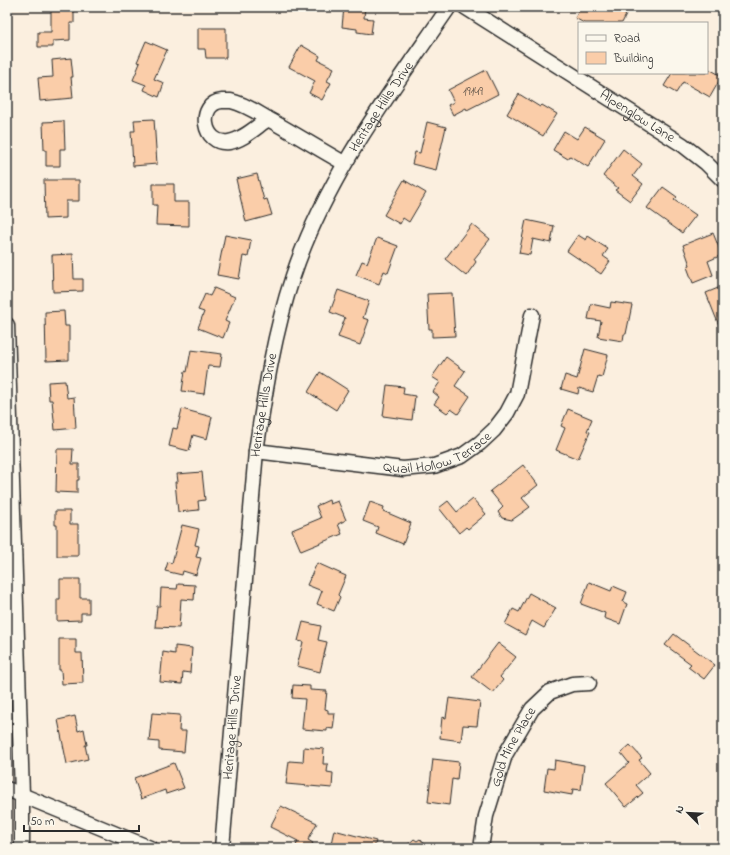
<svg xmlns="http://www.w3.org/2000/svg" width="730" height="855" viewBox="0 0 730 855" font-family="'Indie Flower',sans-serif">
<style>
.building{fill:#facda9;stroke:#2b2b2b}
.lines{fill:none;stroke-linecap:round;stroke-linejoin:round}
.minor-casing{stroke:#2b2b2b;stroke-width:17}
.minor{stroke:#fbf7ec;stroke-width:14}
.labels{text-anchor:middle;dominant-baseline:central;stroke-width:3.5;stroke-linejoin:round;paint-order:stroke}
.number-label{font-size:12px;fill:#5f544a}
.street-label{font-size:14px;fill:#2b2b2b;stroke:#fbf7ec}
</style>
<rect width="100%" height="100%" fill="#fbefdf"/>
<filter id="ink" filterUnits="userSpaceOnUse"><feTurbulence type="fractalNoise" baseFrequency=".025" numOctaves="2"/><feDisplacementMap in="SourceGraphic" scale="8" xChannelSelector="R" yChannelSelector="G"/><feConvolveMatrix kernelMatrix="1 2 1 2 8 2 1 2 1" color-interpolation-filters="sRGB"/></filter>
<g filter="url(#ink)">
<!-- building -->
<path class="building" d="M51 7H74V23H70V40L53 41V47H38V32H51Z
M344 7H365L364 18 373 19 371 34 357 32V29L342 27Z
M581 7H610L626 15 622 23H584L575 18Z
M198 28H226V58H206L205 49H198Z
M146 41 167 50 154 79 164 83 159 97 144 90 146 85 133 80 140 63 137 62Z
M301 45 320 56 318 60 334 68 327 81 331 83 322 100 309 93 315 81 289 67Z
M71 58 73 77H71L73 98 40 101 38 78 53 77 52 60Z
M707 68 722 76 710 97 683 82 676 93 664 86 672 73H707Z
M486 70 498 94 467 110 466 108 453 115 448 105 454 102 448 90Z
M519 94 540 107 542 105 557 114 543 136 507 114Z
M154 119 157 164 133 166 131 131H135L134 120Z
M64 121 65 149H60V166H46V150H44L43 122Z
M427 122 446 127 436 170 412 164 415 152 420 153Z
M585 127 605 139 588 167 570 156 568 159 553 150 564 131 577 139Z
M623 149 642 164 633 176 643 184 630 201 615 190 618 188 603 176Z
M257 174 264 200 267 199 272 215 246 222 236 179Z
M44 180H79V201H66V218L45 219Z
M404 180 426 193 409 222 403 218 400 224 384 215Z
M153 184H174V202H189V226L156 225 157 205H153Z
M663 187 677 197 674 200 696 215 682 233 647 208Z
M526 220 554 226 551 243 533 239 530 255 519 253Z
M472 224 490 239 474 259 476 262 466 276 445 259Z
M713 233 722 255 708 261 713 275 693 283 687 267 690 265 683 245Z
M225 235 251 240 248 257 243 256 239 279 217 275Z
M578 235 586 240 588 236 608 249 603 256 610 261 601 274 567 251Z
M377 238 398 246 388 273 384 271 379 284 356 275 362 261 367 263Z
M73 254 74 279H83V291L53 292 52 255Z
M723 286V333H722L706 293Z
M214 288 235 297 225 321 229 323 223 338 198 328 204 312 198 310 205 294 210 296Z
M338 290 369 301 363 318 369 320 360 345 338 337 345 318 330 312Z
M452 293 455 336 432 337V329H429L427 294Z
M611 302 632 305 626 334H624L623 341 598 337 601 321 588 319 591 304 610 308Z
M64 311 65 326H69V360L46 361 45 312Z
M585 349 608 355 602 377 598 376 593 392 579 388 578 394 561 389 565 375 577 379Z
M191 350 222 354 220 367 208 366 204 394 182 391 185 371 187 372Z
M446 357 465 371 455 386 470 396 458 414 451 409 447 413 434 404 439 397 433 392 440 382 432 377Z
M320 372 348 390 336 410 308 392Z
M65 381 67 398 74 397 76 428 55 430 52 400H49L48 382Z
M387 385 404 387 403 394 415 396 412 420 383 416Z
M182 409 212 417 207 439 193 435 189 451 169 446 173 428 177 429Z
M568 409 592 419 587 431 590 432 578 459 556 450 565 428 561 426Z
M57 449H73L72 464H79V480H77V493L56 492Z
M523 465 538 485 522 498 530 507 512 520 502 518 498 512 503 507 490 491Z
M202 472 205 500 198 501 199 510 178 512 175 482H178L177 474Z
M473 499 486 514 468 529 466 527 459 533 439 508 448 501 457 512Z
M329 500 330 504 338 501 346 520 338 524 342 534 301 551 292 530 321 518 316 506Z
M370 502 384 507 383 511 411 523 403 544 376 533 378 527 363 521Z
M55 511H70V524H78V556H57V525H55Z
M182 525 199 529 195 545 199 546 196 557 201 558 196 575 183 571 182 575 165 571 168 562 172 563Z
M317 563 346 576 338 595 340 597 334 611 317 604 322 591 307 585Z
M60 579H80V598H89V613H81V620L57 621V599H60Z
M589 582 611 591 613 586 627 592 623 602 627 604 620 624 604 618 605 613 581 604Z
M178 584 195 585 194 600 181 599 179 628 155 627 157 606H160L161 588 177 589Z
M529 593 556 608 544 628 532 621 525 635 505 624 513 609 519 612Z
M303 622 321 626 318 640 327 642 320 672 297 666 303 642 298 641Z
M674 634 715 665 704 679 688 667 691 664 665 645Z
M59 639H76V653H82L83 683 62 684 61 670H59Z
M498 643 516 657 500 677 503 680 493 693 472 677Z
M175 646 192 648 190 673 183 672 182 684 160 682 163 652 175 654Z
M293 685 310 686V690L327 691 325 709 328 710V713H335L333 729 327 728V731L302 729 305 699 292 698Z
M449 698 480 702 477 726 463 725 461 741 440 738 442 717 446 718Z
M152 713 180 715 179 731H186L184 752 159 750V742L149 741Z
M75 716 78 731 84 729 87 745H85L88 759 67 764 58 720Z
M630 745 642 758 639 760 650 773 636 785 643 793 626 807 606 783 629 763 621 753Z
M304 747 324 749 323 764H328L327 772 333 773 332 788 286 784 289 761 303 762Z
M433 759 459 762 457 780 452 779 449 805 428 802Z
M555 760 584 765 581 790 573 789 572 795 544 790 547 768 554 769Z
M174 763 184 788 166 794 165 790 141 799 134 778Z
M281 806 317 823 308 840 313 843 310 848H295L298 841 270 827Z
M334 830 376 841 374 848H330Z
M414 839 417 841 420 839 428 848H404Z"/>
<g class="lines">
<defs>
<g id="minor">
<path id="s1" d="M465 7 683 145 706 163 723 180"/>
<path d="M268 119C256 127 243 140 229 142 202 146 197 103 222 101 225 101 229 101 231 101 245 104 258 113 270 120 295 134 319 149 344 163"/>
<path d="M7 325 22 795V848"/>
<path id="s2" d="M256 451 403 469 434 466 462 456 480 443 494 430 507 413 517 394 532 315"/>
<path d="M7 789 150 848"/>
<path id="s3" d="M222 848 256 451C265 392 274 333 293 276 326 177 390 93 449 7"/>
<path id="s4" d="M481 848 486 816 505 755 532 709 550 692 572 684 589 683"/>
</g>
</defs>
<!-- minor casing -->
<use href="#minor" class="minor-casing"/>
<!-- minor -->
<use href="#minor" class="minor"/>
</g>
</g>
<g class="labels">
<!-- number labels -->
<g class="number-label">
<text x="473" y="92">19149</text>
</g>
<!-- street labels -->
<g class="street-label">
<text stroke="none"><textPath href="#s3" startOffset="769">Heritage Hills Drive</textPath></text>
<text stroke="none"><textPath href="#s1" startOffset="204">Alpenglow Lane</textPath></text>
<text stroke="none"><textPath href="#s3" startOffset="445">Heritage Hills Drive</textPath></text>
<text stroke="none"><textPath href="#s2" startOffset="186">Quail Hollow Terrace</textPath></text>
<text stroke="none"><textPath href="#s3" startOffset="121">Heritage Hills Drive</textPath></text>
<text stroke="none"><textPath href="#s4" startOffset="107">Gold Mine Place</textPath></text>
</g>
</g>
<!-- margin -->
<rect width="730" height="855" fill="none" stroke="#fbf7ec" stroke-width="24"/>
<rect x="12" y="12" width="706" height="831" fill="none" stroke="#2b2b2b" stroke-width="1.5" filter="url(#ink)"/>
<!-- legend -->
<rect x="578" y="22" width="130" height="52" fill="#fbf7ec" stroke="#a8a59f"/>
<rect x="586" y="35" width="20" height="6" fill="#fbf7ec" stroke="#a8a59f"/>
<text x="614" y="42" font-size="12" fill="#2b2b2b">Road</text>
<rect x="586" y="52" width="20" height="12" fill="#facda9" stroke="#a8a59f"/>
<text x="614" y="62" font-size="12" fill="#2b2b2b">Building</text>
<!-- north arrow -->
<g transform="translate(688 813) rotate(294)" stroke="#fbf7ec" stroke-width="3" paint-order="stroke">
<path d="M0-3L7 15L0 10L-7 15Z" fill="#2b2b2b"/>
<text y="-6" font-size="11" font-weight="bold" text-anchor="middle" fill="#2b2b2b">N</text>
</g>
<!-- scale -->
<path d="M24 825v6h115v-6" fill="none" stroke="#2b2b2b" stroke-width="2"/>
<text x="30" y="825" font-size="12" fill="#2b2b2b" stroke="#fbf7ec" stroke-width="3" paint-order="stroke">50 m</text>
</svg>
